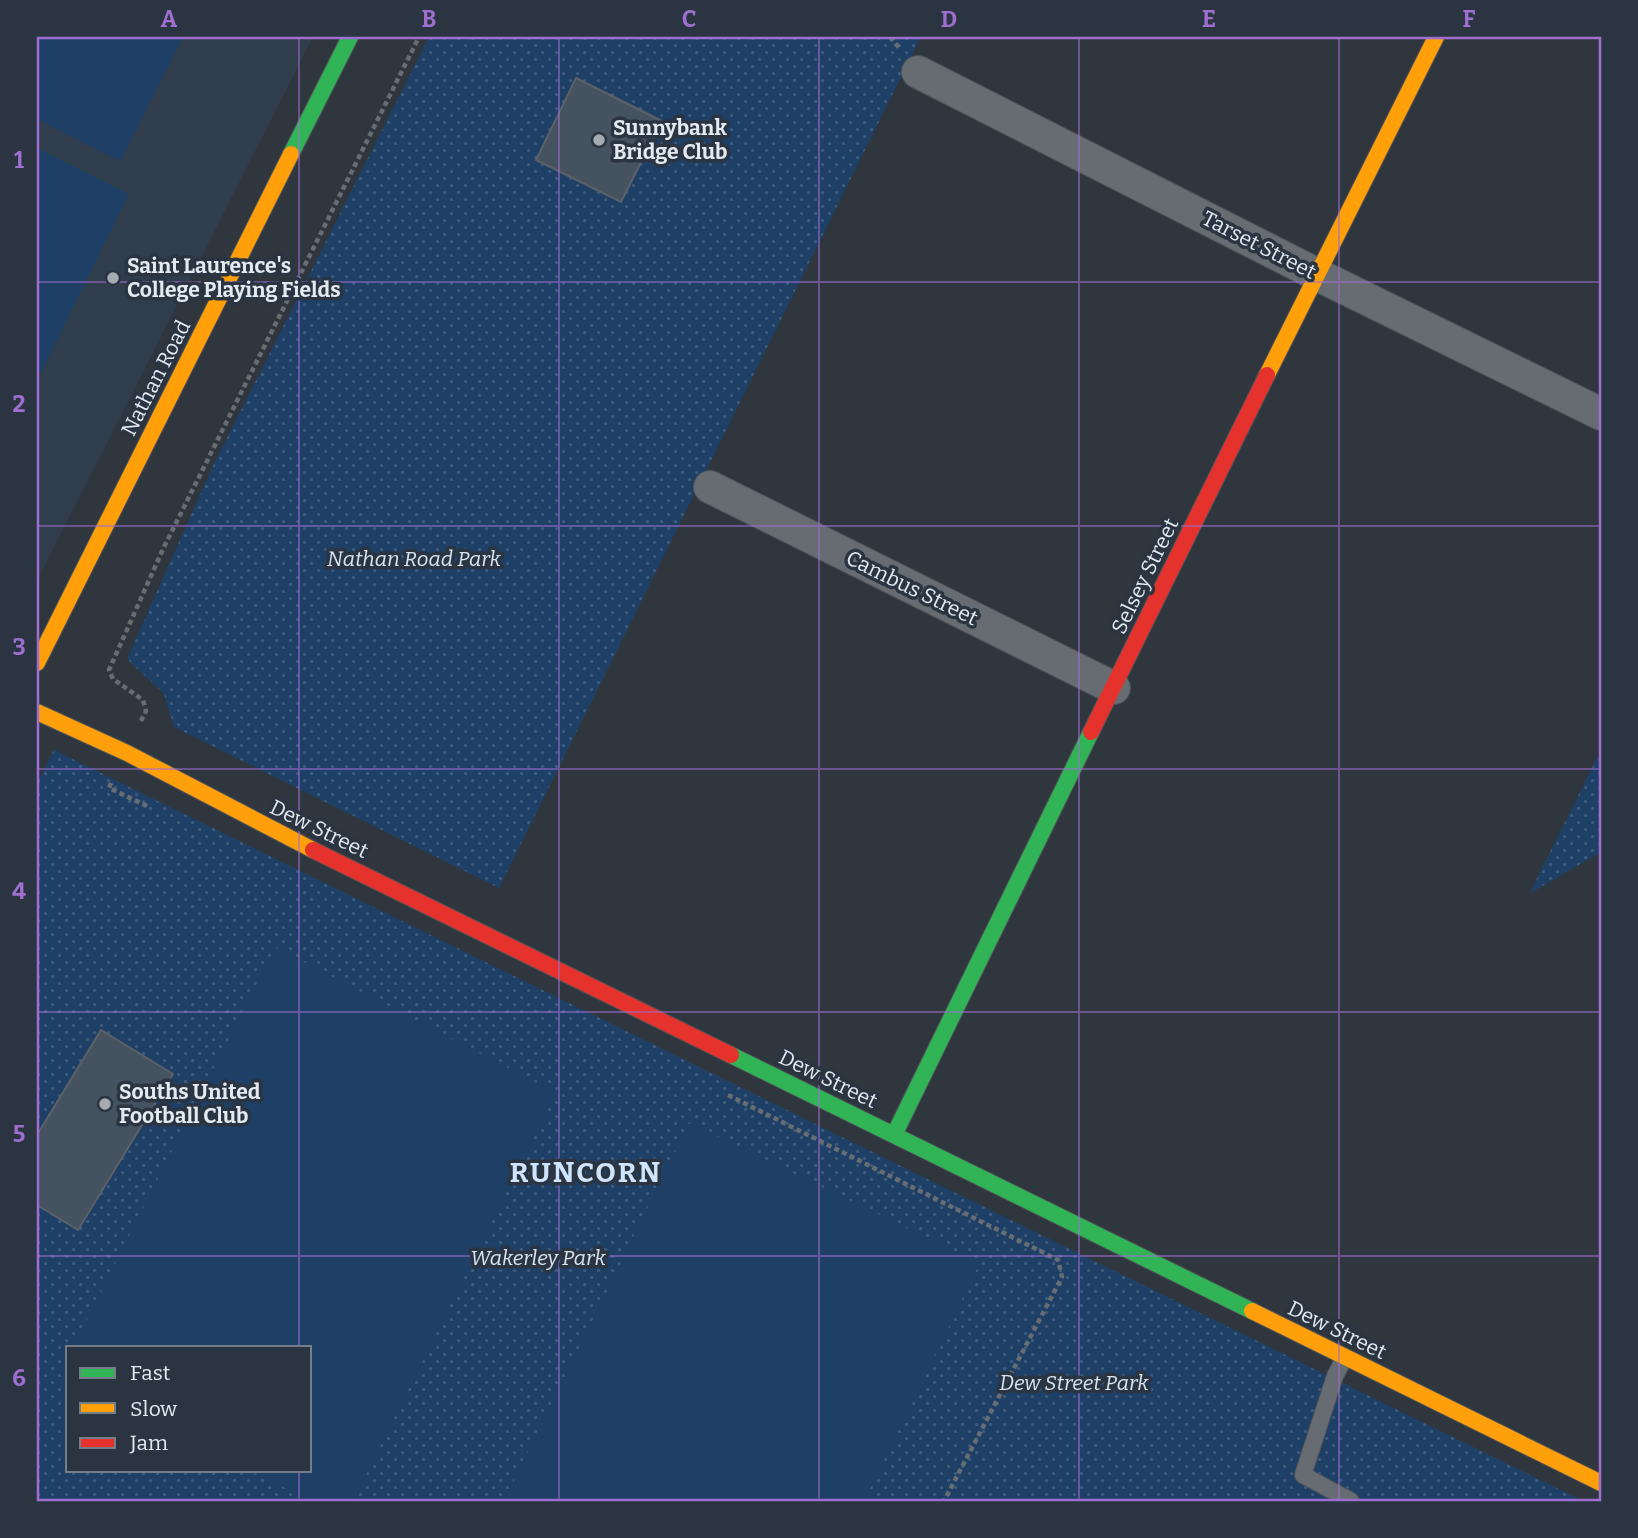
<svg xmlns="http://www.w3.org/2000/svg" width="1638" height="1538" viewBox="0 0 1638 1538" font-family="Bitter,serif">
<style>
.built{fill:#2f3d4d}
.grass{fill:url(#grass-dots);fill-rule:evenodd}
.pitch{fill:#1e4067}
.building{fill:#455260;stroke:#5c6167;stroke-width:2}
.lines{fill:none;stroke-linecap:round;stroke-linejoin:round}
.lane-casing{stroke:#4e5359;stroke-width:18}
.street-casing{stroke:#4e5359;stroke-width:34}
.fast-casing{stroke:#4e5359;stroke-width:18}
.slow-casing{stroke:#4e5359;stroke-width:18}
.jam-casing{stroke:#4e5359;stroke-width:18}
.path{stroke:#686d73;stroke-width:4.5;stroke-dasharray:5 3.5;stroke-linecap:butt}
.lane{stroke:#676c72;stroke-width:16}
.street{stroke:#676c72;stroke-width:32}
.fast{stroke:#30b455;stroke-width:16}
.slow{stroke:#ff9f0a;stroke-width:16}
.jam{stroke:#e5322d;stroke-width:16}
.grid{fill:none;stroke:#9f6ed1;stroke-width:2;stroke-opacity:0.55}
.poi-dot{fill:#a4abb3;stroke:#2b3542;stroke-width:2.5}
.labels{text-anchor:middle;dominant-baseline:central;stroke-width:7;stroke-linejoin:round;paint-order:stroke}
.poi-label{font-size:21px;font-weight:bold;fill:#e3eaf2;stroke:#2b3542;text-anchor:start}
.street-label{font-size:21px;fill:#e3eaf2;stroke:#2b3542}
.park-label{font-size:21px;font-style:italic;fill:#d6e4f5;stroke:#2b3542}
.district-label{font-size:28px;font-weight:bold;letter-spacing:2px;fill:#d0e4fd;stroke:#2b3542}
.neatline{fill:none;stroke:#9f6ed1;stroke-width:2.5}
.grid-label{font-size:23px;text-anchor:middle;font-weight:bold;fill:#9f6ed1}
</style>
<defs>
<pattern id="grass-dots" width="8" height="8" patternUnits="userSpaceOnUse" patternTransform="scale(1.75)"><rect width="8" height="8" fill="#1e4067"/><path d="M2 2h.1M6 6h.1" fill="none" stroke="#3f5c7d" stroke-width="1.8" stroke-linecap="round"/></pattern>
</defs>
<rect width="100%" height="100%" fill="#30363d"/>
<!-- built -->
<path class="built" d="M37 37H313L37 581Z"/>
<!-- grass -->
<path class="grass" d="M429 37H921L499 888 174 727 164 694 127 659 212 468Z
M54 750 1583 1501H37V783ZM68 1347H310V1470H68Z
M1601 750V852L1529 894Z"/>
<!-- pitch -->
<path class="pitch" d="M37 37H183L120 161 37 119Z
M37 148 129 194 37 381Z
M275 947 556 1093 353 1501H311L249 1470H310V1347H73Z
M689 1123 980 1263 864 1501H504Z"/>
<!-- building -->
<path class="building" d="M576 78 662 121 621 202 536 160Z
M101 1030 173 1074 78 1230 37 1205V1135Z"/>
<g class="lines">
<defs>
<path id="lane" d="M1345 1357 1335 1376 1303 1475 1351 1501"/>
<path id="street" d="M918 72 1316 274 1601 414
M710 487 1114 688"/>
<path id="fast" d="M291 154 350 37
M731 1055 1252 1311
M894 1135 1091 732"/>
<path id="slow" d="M1267 375 1436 37
M37 663 291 154
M37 712 127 753 313 850
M1252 1311 1601 1483"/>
<path id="jam" d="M1091 732 1267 375
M313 850 731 1055"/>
</defs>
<!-- lane casing -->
<use href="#lane" class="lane-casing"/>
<!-- street casing -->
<use href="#street" class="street-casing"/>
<!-- fast casing -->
<use href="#fast" class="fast-casing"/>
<!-- slow casing -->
<use href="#slow" class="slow-casing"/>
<!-- jam casing -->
<use href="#jam" class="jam-casing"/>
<!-- path -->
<path class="path" d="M890 37 901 50
M141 721 146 711 143 700 113 679 109 670 163 549 419 37
M111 783 109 788 147 806
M728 1095 1058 1260 1062 1277 944 1501"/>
<!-- lane -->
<use href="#lane" class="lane"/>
<!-- street -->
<use href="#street" class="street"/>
<!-- fast -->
<use href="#fast" class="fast"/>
<!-- slow -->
<use href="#slow" class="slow"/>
<!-- jam -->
<use href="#jam" class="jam"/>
</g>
<!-- grid -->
<path class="grid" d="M299 37V1347M559 37V1501M819 37V1501M1079 37V1501M1339 37V1501M37 282H1601M37 526H1601M37 769H1601M37 1012H1601M37 1256H1601M299 1470V1501"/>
<!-- markers -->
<g class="poi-dot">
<circle cx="599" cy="140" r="7"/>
<circle cx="113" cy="278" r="7"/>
<circle cx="105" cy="1104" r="7"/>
</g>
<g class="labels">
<!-- poi labels -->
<g class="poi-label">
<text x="613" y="128">Sunnybank<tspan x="613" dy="24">Bridge Club</tspan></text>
<text x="127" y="266">Saint Laurence's<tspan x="127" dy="24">College Playing Fields</tspan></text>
<text x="119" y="1092">Souths United<tspan x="119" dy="24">Football Club</tspan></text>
</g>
<!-- street labels -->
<g class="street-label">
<text transform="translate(1259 245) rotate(27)">Tarset Street</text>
<text transform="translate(156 378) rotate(-63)">Nathan Road</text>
<text transform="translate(1145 576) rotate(-64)">Selsey Street</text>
<text transform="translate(912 588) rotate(26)">Cambus Street</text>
<text transform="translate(319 829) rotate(26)">Dew Street</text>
<text transform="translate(828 1079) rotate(26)">Dew Street</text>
<text transform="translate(1337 1330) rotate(26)">Dew Street</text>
</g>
<!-- park labels -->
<g class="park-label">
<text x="414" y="559">Nathan Road Park</text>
<text x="538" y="1258">Wakerley Park</text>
<text x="1074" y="1383">Dew Street Park</text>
</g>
<!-- district labels -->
<g class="district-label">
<text x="586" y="1172">RUNCORN</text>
</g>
</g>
<!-- border -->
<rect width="1638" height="1538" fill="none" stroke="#2b3542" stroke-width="77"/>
<!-- legend -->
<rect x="66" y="1346" width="245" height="126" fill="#2b3542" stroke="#757d88" stroke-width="2"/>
<rect x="80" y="1368" width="35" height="10" fill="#30b455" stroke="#757d88" stroke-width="2"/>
<text x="130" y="1380" font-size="21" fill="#e3eaf2">Fast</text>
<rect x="80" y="1403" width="35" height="10" fill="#ff9f0a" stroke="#757d88" stroke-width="2"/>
<text x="130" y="1416" font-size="21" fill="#e3eaf2">Slow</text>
<rect x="80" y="1438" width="35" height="10" fill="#e5322d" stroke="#757d88" stroke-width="2"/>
<text x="130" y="1450" font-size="21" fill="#e3eaf2">Jam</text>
<rect x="38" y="38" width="1562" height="1462" class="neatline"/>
<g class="grid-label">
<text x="169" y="27">A</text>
<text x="429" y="27">B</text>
<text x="689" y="27">C</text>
<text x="949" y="27">D</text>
<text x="1209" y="27">E</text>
<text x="1469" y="27">F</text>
<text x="19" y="168">1</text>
<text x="19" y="412">2</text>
<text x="19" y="655">3</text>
<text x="19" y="899">4</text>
<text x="19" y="1142">5</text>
<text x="19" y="1386">6</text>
</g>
</svg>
